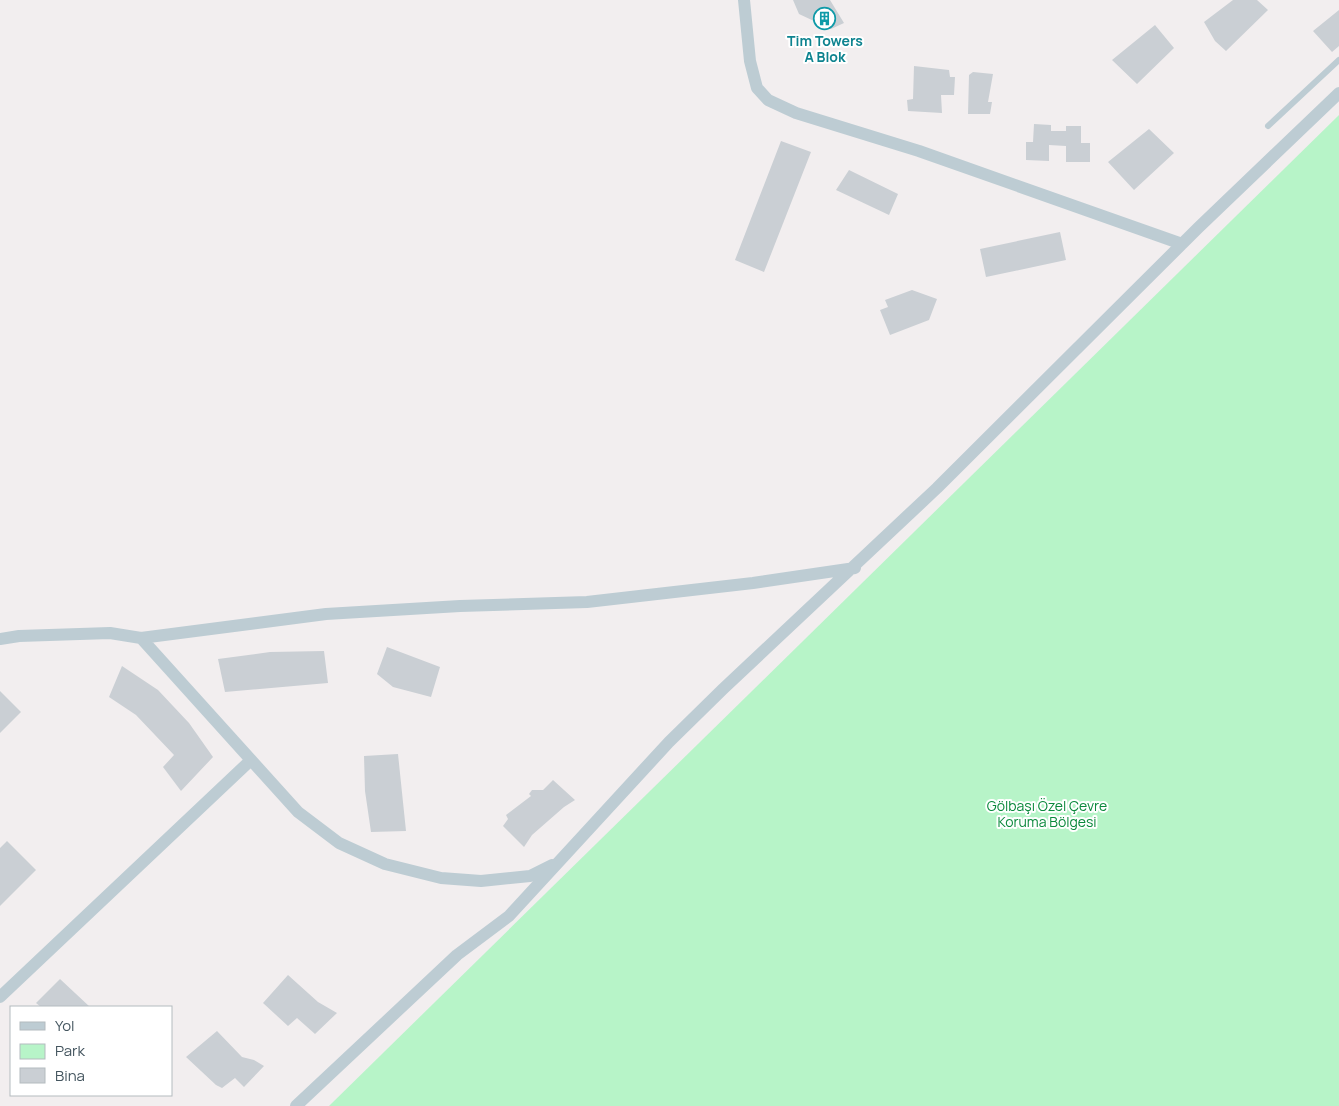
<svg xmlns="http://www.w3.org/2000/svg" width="1339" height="1106" viewBox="0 0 1339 1106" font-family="Manrope,sans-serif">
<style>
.green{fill:#b7f4c8}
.building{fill:#cacfd4}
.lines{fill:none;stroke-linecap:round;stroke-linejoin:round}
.lane{stroke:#bdccd3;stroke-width:6}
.street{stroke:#bdccd3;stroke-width:12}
.labels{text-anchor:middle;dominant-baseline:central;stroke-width:4;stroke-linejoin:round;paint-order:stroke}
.culture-label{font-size:14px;font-weight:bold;fill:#0d838f;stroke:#fff}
.park-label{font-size:14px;fill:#0b893c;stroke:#fff}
</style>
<rect width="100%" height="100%" fill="#f2eeef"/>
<!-- green -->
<path class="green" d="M1339 115V1106H329Z"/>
<!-- building -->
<path class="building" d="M793 0H830L844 23 831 29 799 14Z
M1233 0H1257L1268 10 1226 51 1215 41 1204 22Z
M1339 10V46L1332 52 1313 31Z
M1155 25 1174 48 1137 84 1112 60Z
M914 66 949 70 950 77H955L954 95H941L942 113 908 111 907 100 913 99Z
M973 72 993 74 988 102H992L990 114H968L969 75Z
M1034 124 1051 125V131H1066V126H1081V143H1090V162H1066V146L1049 145V161L1026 160V142H1033Z
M1149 129 1174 153 1134 190 1108 162Z
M781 141 811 152 764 272 735 260Z
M849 170 898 194 889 215 836 190Z
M1060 232 1066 260 986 277 980 249Z
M912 290 937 299 929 320 890 335 880 310 888 307 885 300Z
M387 647 440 667 431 697 393 687 377 674Z
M324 651 328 683 225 692 218 659 270 652Z
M122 666 158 690 189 723 213 757 181 791 163 767 174 755 136 715 109 697Z
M0 691 21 712 0 733Z
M398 754 406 831 371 832 365 791 364 756Z
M553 780 575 800 564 807 532 835 524 847 503 826 508 819 506 815 531 796 529 794 532 790H543Z
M7 841 36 870 0 906V848Z
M288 975 318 1002 337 1013 315 1034 297 1018 288 1026 263 1003Z
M60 979 90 1007H41L36 1003Z
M217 1031 242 1057 254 1060 264 1066 244 1087 235 1078 222 1088 216 1085 186 1057Z"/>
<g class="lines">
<!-- lane -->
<path class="lane" d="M1268 126 1339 60"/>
<!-- street -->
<path class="street" d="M744 0 750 61 757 88 768 100 796 113 919 151 1182 244
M141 638 298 812 339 843 385 864 441 878 481 881 530 876 552 865
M0 639 19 636 110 633 141 638 326 614 460 606 587 602 753 583 855 568
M0 997 251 760
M296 1106 457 955 509 916 669 742 723 689 937 488 1198 228 1339 93"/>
</g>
<!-- icons -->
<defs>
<symbol id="building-ring" viewBox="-11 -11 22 22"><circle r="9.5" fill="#fff" stroke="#0f9aa8" stroke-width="1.5"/><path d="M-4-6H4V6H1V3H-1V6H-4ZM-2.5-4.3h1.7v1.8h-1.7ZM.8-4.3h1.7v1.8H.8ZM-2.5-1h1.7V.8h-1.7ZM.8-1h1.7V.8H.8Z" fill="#0f9aa8"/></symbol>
</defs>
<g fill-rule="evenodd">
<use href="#building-ring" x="812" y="6" width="25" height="25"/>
</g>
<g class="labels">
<!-- culture labels -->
<g class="culture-label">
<text x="825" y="40">Tim Towers<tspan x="825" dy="16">A Blok</tspan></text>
</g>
<!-- park labels -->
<g class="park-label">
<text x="1047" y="805">Gölbaşı Özel Çevre<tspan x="1047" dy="16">Koruma Bölgesi</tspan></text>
</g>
</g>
<!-- legend -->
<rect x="10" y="1006" width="162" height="90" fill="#ffffff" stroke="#b4bbbf"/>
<rect x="20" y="1022" width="25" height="8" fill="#bdccd3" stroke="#b4bbbf"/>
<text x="55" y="1031" font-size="15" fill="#44555f">Yol</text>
<rect x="20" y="1044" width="25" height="15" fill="#b7f4c8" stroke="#b4bbbf"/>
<text x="55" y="1056" font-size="15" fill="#44555f">Park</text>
<rect x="20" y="1068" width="25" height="15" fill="#cacfd4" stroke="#b4bbbf"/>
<text x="55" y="1081" font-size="15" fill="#44555f">Bina</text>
</svg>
